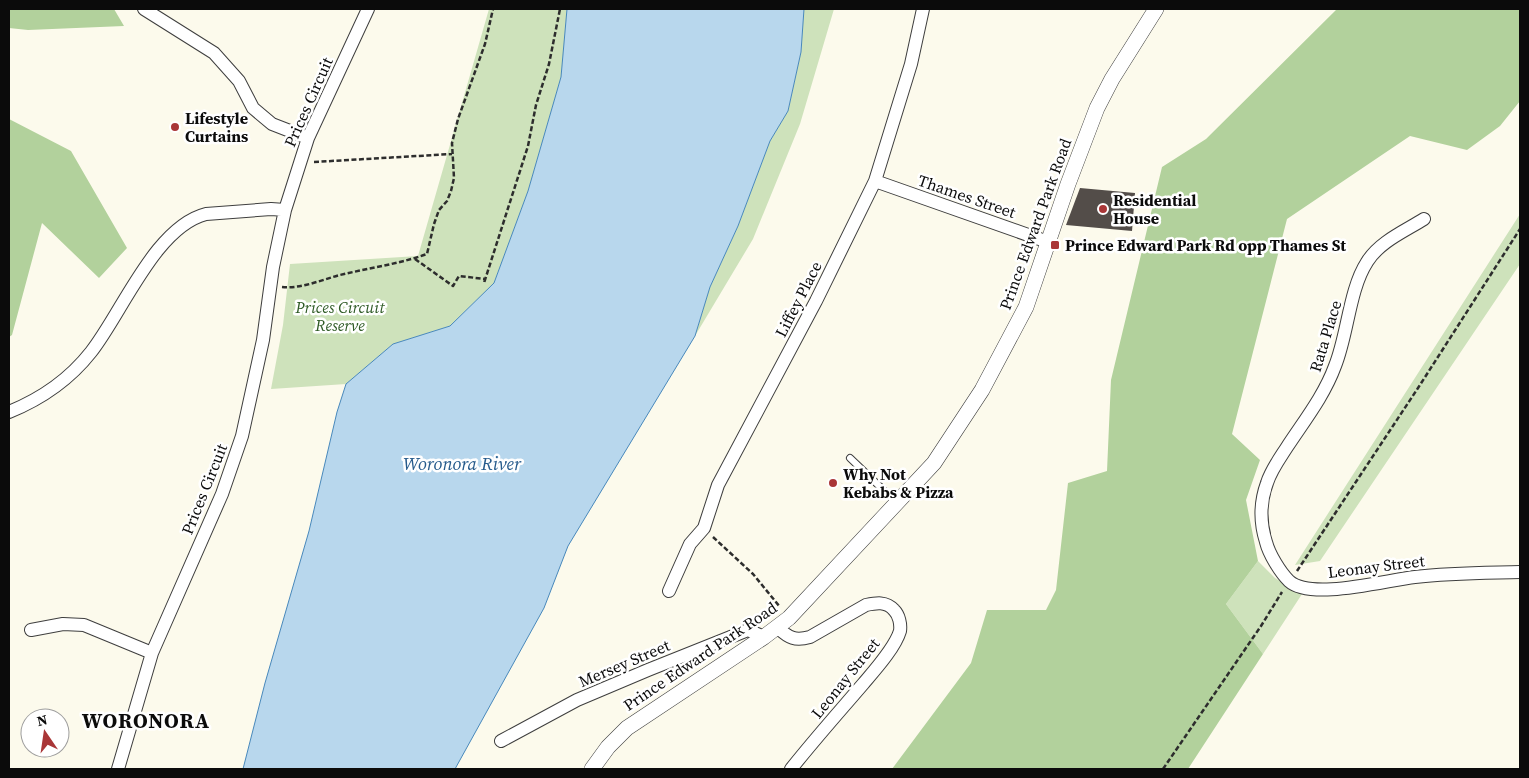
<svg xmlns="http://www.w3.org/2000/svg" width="1529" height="778" viewBox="0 0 1529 778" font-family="'Source Serif 4',serif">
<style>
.green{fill:#cee2bb}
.forest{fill:#b2d19c}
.water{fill:#b8d7ed;stroke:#4888bb}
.building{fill:#534d49}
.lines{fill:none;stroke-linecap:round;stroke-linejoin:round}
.service-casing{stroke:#3e3e3e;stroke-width:8}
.minor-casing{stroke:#3e3e3e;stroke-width:14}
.tertiary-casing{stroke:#3e3e3e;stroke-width:16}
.path{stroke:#2d2d2d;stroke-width:2.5;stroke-dasharray:5 2.5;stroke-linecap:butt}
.service{stroke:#fff;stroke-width:6}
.minor{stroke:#fff;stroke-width:12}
.tertiary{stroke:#fff;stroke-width:15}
.poi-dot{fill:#a93637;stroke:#fff;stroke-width:2}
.labels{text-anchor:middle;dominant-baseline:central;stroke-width:5;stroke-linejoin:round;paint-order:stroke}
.street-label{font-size:16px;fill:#0b0b0b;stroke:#fff}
.poi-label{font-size:16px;font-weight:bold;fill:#0b0b0b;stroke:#fff;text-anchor:start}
.park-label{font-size:16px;font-style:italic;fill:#2e5a25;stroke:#fff}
.water-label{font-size:18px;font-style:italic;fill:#265b8c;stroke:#fff}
.district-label{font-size:21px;font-weight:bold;letter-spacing:1px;fill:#0b0b0b;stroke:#fff}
</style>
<rect width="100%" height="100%" fill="#fcfaec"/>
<!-- green -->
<path class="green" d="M489 9H567L561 77 528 191 494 283 450 326 393 344 346 384 271 389 283 325 290 264 418 256Z
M804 9H834L800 124 753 239 695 336 710 287 738 226 770 141 788 111 801 52Z
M1520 214V264L1320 561 1295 565Z
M1258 561 1275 578 1302 594 1263 654 1226 604Z"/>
<!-- forest -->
<path class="forest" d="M9 9H114L124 26 28 30 9 28Z
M1337 9H1520V101L1500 126 1467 150 1410 136 1287 219 1232 434 1260 460 1246 500 1258 561 1226 604 1263 654 1188 769H892L971 663 987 610H1046L1056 590 1068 483 1107 471 1111 380 1162 167 1206 139Z
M9 119 71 151 127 248 99 278 42 223 12 335 9 337Z"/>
<!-- water -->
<path class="water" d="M567 9H804L801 52 788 111 770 141 738 226 710 287 695 336 568 546 544 608 455 769H243L265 683 309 531 337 412 346 384 393 344 450 326 494 283 528 191 561 77Z"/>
<!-- building -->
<path class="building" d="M1080 188 1135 193 1132 231 1066 225Z"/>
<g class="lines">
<defs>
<path id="service" d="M850 458 896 502"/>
<path id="minor" d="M144 9 214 53 239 81 253 108 272 124 308 138
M875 181 1048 242
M1424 219C1405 231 1379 242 1367 262 1349 290 1348 334 1335 366 1324 396 1304 421 1287 447 1280 458 1271 470 1267 483 1260 502 1260 523 1266 542 1269 554 1280 572 1289 581 1311 601 1386 580 1415 577 1450 573 1485 573 1520 572
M9 412C41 399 69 380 91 352 122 313 155 227 206 214L271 209 285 210
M669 591 690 544 704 528 718 485 816 301 875 181 911 64 923 9
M778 628C789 638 795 641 810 637L866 605C876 603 886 601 894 610 899 615 901 624 900 631 895 648 874 671 863 684 839 712 814 740 791 769
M31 630 63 624 84 625 152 653
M501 741 577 700 648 670 748 630 764 637
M118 769 152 653 222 494 242 436 263 340 273 267 285 210 300 163 308 138 368 9"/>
<path id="tertiary" d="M592 769 608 747 627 728 764 637 789 618 934 463 982 390 1026 307 1068 184 1097 108 1112 79 1156 9"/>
</defs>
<!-- service casing -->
<use href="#service" class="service-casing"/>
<!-- minor casing -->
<use href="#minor" class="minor-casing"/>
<!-- tertiary casing -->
<use href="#tertiary" class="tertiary-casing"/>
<!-- path -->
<path class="path" d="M314 162 452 154
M415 259 453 286 459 276 485 279 484 283 528 146 536 105 549 64 560 9
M282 287C301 289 321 280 340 275 369 268 399 264 427 254L434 224 439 210 447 201 451 191 454 178 452 143 458 119 485 44 493 9
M713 537 753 574 780 607
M1297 571 1418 388 1520 229
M1163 769 1261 626 1282 592"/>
<!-- service -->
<use href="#service" class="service"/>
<!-- minor -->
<use href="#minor" class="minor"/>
<!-- tertiary -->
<use href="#tertiary" class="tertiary"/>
</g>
<!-- markers -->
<g class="poi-dot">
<circle cx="175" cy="127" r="5"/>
<circle cx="1103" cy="209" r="5"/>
<rect x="1050" y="240" width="10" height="10" rx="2.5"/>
<circle cx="833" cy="483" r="5"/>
</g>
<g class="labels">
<!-- street labels -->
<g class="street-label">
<text transform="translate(308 102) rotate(-66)">Prices Circuit</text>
<text transform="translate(967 196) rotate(19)">Thames Street</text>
<text transform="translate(1035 224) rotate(-70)">Prince Edward Park Road</text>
<text transform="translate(798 299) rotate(-63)">Liffey Place</text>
<text transform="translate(1325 336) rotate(-73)">Rata Place</text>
<text transform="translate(204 489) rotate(-68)">Prices Circuit</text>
<text transform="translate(1376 566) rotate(-7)">Leonay Street</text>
<text transform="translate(700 656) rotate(-34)">Prince Edward Park Road</text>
<text transform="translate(624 663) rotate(-23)">Mersey Street</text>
<text transform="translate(845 678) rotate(-51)">Leonay Street</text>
</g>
<!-- poi labels -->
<g class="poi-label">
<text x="185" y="118">Lifestyle<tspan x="185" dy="18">Curtains</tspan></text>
<text x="1113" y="200">Residential<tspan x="1113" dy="18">House</tspan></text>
<text x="1065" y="245">Prince Edward Park Rd opp Thames St</text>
<text x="843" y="474">Why Not<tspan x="843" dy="18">Kebabs &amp; Pizza</tspan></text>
</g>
<!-- park labels -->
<g class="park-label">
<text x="340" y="307">Prices Circuit<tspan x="340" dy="18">Reserve</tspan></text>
</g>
<!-- water labels -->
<g class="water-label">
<text x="462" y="463">Woronora River</text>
</g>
<!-- district labels -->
<g class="district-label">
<text x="146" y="720">WORONORA</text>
</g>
</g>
<!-- border -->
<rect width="1529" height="778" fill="none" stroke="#0b0b0b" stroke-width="20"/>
<!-- north arrow -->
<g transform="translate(45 733) rotate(347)"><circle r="24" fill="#ffffff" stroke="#9d9d9d"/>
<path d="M0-4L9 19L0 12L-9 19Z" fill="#a93637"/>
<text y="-8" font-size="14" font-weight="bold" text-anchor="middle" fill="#0b0b0b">N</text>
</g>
</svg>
